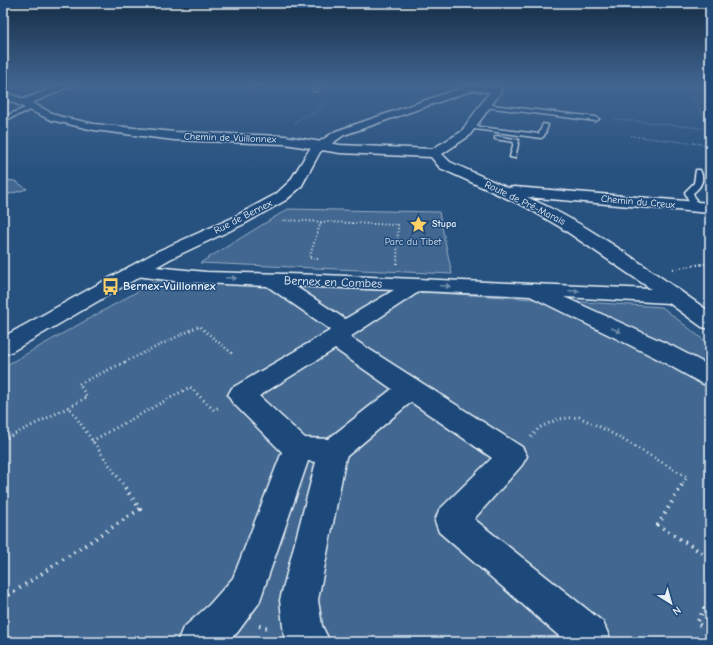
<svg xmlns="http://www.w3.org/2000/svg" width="713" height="645" viewBox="0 0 713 645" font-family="'Comic Neue',sans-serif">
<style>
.green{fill:#436891;stroke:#96acc4}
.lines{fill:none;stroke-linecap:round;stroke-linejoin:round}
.lane-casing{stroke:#e8f1f8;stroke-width:3}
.street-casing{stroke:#e8f1f8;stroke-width:3}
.secondary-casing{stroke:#e8f1f8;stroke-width:3}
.path-far5{stroke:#e8f1f8;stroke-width:1;stroke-dasharray:0.5 1.5;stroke-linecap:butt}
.path-far4{stroke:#e8f1f8;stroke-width:1.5;stroke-dasharray:0.5 2;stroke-linecap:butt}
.path-far3{stroke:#e8f1f8;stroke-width:2;stroke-dasharray:1 2.5;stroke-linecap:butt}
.path-far2{stroke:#e8f1f8;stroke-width:2.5;stroke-dasharray:1 3;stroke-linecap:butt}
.path-far1{stroke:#e8f1f8;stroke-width:3;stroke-dasharray:1 3.5;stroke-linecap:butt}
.path{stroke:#e8f1f8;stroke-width:4;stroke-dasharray:1.5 5;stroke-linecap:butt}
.lane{fill:#1f4a7a;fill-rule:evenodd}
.street{fill:#1f4a7a;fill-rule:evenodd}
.secondary{fill:#1f4a7a;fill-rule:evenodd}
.oneway{fill:#6f8dac}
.labels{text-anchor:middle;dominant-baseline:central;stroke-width:3;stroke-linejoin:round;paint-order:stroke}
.far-street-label{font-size:10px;fill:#e8f1f8;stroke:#1f4a7a}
.far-poi-label{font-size:10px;font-weight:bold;fill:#e8f1f8;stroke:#1f4a7a;text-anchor:start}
.far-park-label{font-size:10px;fill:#d8e3ee;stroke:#1f4a7a}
.street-label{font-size:12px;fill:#e8f1f8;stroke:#1f4a7a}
.poi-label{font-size:12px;font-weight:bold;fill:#e8f1f8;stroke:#1f4a7a;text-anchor:start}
</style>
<rect width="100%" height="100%" fill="#27517f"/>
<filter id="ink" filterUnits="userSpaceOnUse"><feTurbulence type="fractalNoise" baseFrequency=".025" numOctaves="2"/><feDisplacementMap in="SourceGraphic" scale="8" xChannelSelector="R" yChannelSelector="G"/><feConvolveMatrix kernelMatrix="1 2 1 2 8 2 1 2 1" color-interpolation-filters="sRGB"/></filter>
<g filter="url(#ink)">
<!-- green -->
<path class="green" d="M3 180 15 181 27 189 3 196Z
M288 209 439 212 452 274 200 263Z
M158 280 439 293 662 307 710 345V642H3V367Z"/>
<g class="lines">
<defs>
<path id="lane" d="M251 84H256L252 87 250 86Z
M316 84H321L317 91H313Z
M483 104 596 117 599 119 596 121 485 107Z
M33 105 35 108 3 121V117Z
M543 124 548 125 544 136 541 138 468 128 471 126 539 134Z
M497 136 519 140 515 158 510 157 514 142 495 139V137Z
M696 170H700C705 179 701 187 693 193L699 207 695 209 691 207 685 192 694 183Z"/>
<path id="street" d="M62 84H75L32 103 58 116 94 124 174 132 285 136 340 145 432 149 461 132 493 87 496 86 501 89 500 93 469 136 442 154 450 162 508 188 514 187 710 203V213L527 197C593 226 651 271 710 312V329L702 327 669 303 564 297 672 346 710 366V386L701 383 656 358 530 296 420 291 350 337 522 447 527 456 522 465 474 519 603 622 609 636 606 642H566L439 532 435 521 439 510 492 458 411 402 346 457 318 600 322 626 330 642H287L284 635 280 600 316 462 308 461 259 603 237 633 226 642H177L183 628 209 605 233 578 282 452 232 402 228 395 232 388 331 330 267 286 182 282 129 275 126 271 129 267 136 265 206 272 323 275 651 289 560 227 526 207 440 168 431 157 340 153 285 144 174 140 94 130 51 120 3 98V92L24 99ZM295 286 394 290 345 319ZM335 349 392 389 328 439 305 438 259 396Z"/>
<path id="secondary" d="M466 84 493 87 495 84 503 85 499 91 486 92 473 90 344 135 320 152 301 187 286 200 244 224 170 259 11 352 3 355V337L158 251 232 218 276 194 290 181 311 147 336 131 467 86Z"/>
</defs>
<!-- lane casing -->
<use href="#lane" class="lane-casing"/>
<!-- street casing -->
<use href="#street" class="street-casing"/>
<!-- secondary casing -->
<use href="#secondary" class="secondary-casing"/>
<!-- path-far5 -->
<path class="path-far5" d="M688 86 701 113 707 116 710 122
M615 119 710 129
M295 124 301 117 316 113 324 102"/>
<!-- path-far4 -->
<path class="path-far4" d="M631 136 710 145"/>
<!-- path-far3 -->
<path class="path-far3" d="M282 220 398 225 397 264
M318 259 309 258 321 222
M697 265 710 263"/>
<!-- path-far2 -->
<path class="path-far2" d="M673 269 703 264
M125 362 199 326 234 355"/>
<!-- path-far1 -->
<path class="path-far1" d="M69 407 87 397 79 384 127 361
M531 437 539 428 558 419 579 417 608 431 687 477 681 486
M3 440 69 407 124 486
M92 441 190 387 214 410 219 407"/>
<!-- path -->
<path class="path" d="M682 485 658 525 710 558
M710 596 697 623 710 632
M3 599 140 509 123 485
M259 626 270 628"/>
<!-- lane -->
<use href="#lane" class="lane"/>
<!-- street -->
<use href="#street" class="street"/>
<!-- secondary -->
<use href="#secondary" class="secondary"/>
</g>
<!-- one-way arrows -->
<defs><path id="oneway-solid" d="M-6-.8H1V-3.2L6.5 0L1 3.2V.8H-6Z"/></defs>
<g class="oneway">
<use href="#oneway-solid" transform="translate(231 278) rotate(3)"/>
<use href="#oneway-solid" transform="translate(445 286) rotate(2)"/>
<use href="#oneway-solid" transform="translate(574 291) rotate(3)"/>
<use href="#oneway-solid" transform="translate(616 330) rotate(25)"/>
</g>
</g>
<!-- sky -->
<linearGradient id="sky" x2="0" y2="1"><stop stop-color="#152d46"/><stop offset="0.48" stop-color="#416590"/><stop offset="1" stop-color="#416590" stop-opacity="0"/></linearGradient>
<rect width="713" height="175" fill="url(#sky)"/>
<!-- icons -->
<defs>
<symbol id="sight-bare" viewBox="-9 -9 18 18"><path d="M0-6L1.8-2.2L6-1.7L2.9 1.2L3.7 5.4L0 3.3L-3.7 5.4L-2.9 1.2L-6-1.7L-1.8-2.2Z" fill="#ffd166" stroke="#1f4a7a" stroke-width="2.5" paint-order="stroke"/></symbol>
<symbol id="bus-bare" viewBox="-9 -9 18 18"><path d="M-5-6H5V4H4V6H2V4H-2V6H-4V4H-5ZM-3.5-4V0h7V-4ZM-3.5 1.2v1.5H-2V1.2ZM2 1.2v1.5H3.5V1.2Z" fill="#ffd166" stroke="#1f4a7a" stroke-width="2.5" paint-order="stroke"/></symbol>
</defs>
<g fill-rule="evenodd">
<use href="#sight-bare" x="406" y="212" width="25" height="25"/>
<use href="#bus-bare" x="98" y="274" width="25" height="25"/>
</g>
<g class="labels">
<!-- far-street labels -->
<g class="far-street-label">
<text transform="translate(230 138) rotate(2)">Chemin de Vuillonnex</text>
<text transform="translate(638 202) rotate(5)">Chemin du Creux</text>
<text transform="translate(525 203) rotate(26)">Route de Pré-Marais</text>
<text transform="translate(243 217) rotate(-27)">Rue de Bernex</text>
</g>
<!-- far-poi labels -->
<g class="far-poi-label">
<text x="432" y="224">Stupa</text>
</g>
<!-- far-park labels -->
<g class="far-park-label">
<text x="413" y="242">Parc du Tibet</text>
</g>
<!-- street labels -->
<g class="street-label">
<text transform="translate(333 282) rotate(2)">Bernex en Combes</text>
</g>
<!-- poi labels -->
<g class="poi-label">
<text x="123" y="286">Bernex-Vuillonnex</text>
</g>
</g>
<!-- margin -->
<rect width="713" height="645" fill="none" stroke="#1f4a7a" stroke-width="16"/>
<rect x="8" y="8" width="697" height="629" fill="none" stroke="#e8f1f8" stroke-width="1.5" filter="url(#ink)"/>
<!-- north arrow -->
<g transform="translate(671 603) rotate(143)" stroke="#1f4a7a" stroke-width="3" paint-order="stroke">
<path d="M0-3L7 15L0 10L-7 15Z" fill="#e8f1f8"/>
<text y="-6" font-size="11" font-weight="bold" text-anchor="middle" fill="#e8f1f8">N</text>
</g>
</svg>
